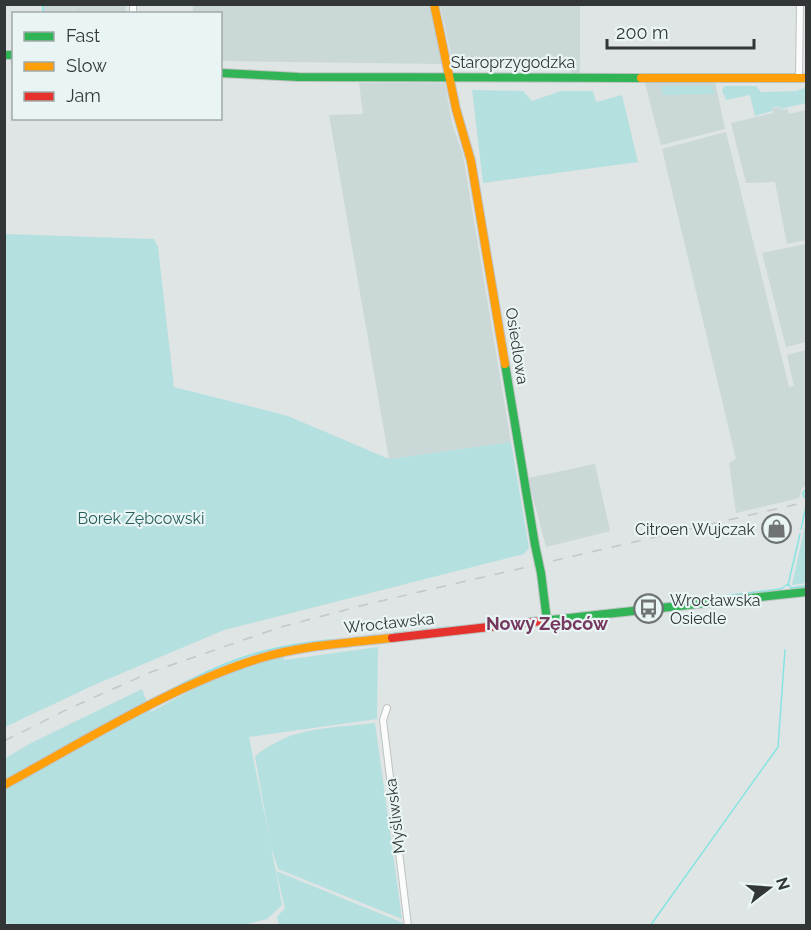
<svg xmlns="http://www.w3.org/2000/svg" width="811" height="930" viewBox="0 0 811 930" font-family="Raleway,sans-serif">
<style>
.built{fill:#cad8d7}
.green{fill:#b5e0e0}
.lines{fill:none;stroke-linecap:round;stroke-linejoin:round}
.stream{stroke:#88e4e3;stroke-width:1.5}
.street-casing{stroke:#bec2c2;stroke-width:8}
.fast-casing{stroke:#bec2c2;stroke-width:10}
.slow-casing{stroke:#bec2c2;stroke-width:10}
.jam-casing{stroke:#bec2c2;stroke-width:10}
.street{stroke:#fafbfb;stroke-width:6}
.fast{stroke:#30b455;stroke-width:8}
.slow{stroke:#ff9f0a;stroke-width:8}
.jam{stroke:#e5322d;stroke-width:8}
.rail{stroke:#c5c6c6;stroke-width:1.5;stroke-dasharray:10 10;stroke-linecap:butt}
.fast-bridge-casing{stroke:#bec2c2;stroke-width:10;stroke-linecap:butt}
.fast-bridge{stroke:#30b455;stroke-width:8}
.labels{text-anchor:middle;dominant-baseline:central;stroke-width:4.5;stroke-linejoin:round;paint-order:stroke}
.street-label{font-size:16px;fill:#323636;stroke:#e9f5f4}
.park-label{font-size:16px;fill:#29605f;stroke:#e9f5f4}
.poi-label{font-size:16px;fill:#323636;stroke:#e9f5f4;text-anchor:end}
.neighbourhood-label{font-size:18px;font-weight:bold;fill:#76385e;stroke:#e9f5f4}
</style>
<rect width="100%" height="100%" fill="#dfe4e4"/>
<!-- built -->
<path class="built" d="M44 5H65L66 4 126 5 125 14 74 13 73 5V13H44Z
M193 5H431L444 64 221 61 220 14 193 13Z
M440 5H580V74L571 73 570 62 508 60 504 64 453 63Z
M715 81 725 129 661 145 645 83Z
M359 83H445L452 123 463 155 511 442 389 459 329 115 363 114Z
M779 107 780 110 787 109 789 114 806 110V240L787 244 775 182 746 183 731 123 773 113 772 109Z
M726 132 789 387 794 386 787 355 806 350V486L802 488 799 498 736 513 729 463 736 459 662 149Z
M806 244V342L786 347 762 253Z
M595 464 610 531 546 547 528 478Z"/>
<!-- green -->
<path class="green" d="M661 86H712L715 94 663 95Z
M724 86H756L761 92 797 91 806 87V103L780 109 779 106 772 108V111L755 116 750 95 726 100 722 91Z
M472 90 523 91 532 101 561 91H593L596 102 622 95 638 162 483 183Z
M5 234 154 239 158 247 174 387 288 416 389 459 511 442 529 548 524 554 224 630 94 685 5 727Z
M806 521V583L792 585Z
M378 647 377 719 249 737 270 842 255 756C295 725 328 729 375 723L402 919 278 869 271 846 282 905 267 919 240 926H16L5 922 4 759 31 743 142 689 151 712C193 689 236 664 283 654L284 660Z
M276 871 403 923V925H279L277 917 285 908Z"/>
<g class="lines">
<!-- stream -->
<path class="stream" d="M43 14V4
M804 497 803 493 806 489
M801 529 806 506
M788 585 800 534
M649 605 781 589 788 584 791 588 806 586
M613 609 621 608
M593 611 603 610
M578 613 585 612
M529 618 537 617
M511 620 521 619
M494 622 502 621
M476 624 486 623
M456 626H464
M437 628 449 627
M419 631 427 629
M394 633 405 632
M383 635 389 634
M362 637 376 635
M353 638 358 637
M335 640 347 639
M130 711C203 673 245 647 330 640
M650 926 778 747 785 650"/>
<defs>
<path id="street" d="M133 14V4
M799 78 800 4
M387 708 383 720 408 926"/>
<path id="fast" d="M4 55H14
M220 73 299 77 641 78
M505 364 535 545
M541 573 547 621
M542 621 806 592"/>
<path id="slow" d="M434 4 456 109 471 161 505 364
M641 78H806
M4 785C83 742 175 684 261 658 303 645 348 643 392 638"/>
<path id="jam" d="M392 638 542 621"/>
</defs>
<!-- street casing -->
<use href="#street" class="street-casing"/>
<!-- fast casing -->
<use href="#fast" class="fast-casing"/>
<!-- slow casing -->
<use href="#slow" class="slow-casing"/>
<!-- jam casing -->
<use href="#jam" class="jam-casing"/>
<!-- street -->
<use href="#street" class="street"/>
<!-- fast -->
<use href="#fast" class="fast"/>
<!-- slow -->
<use href="#slow" class="slow"/>
<!-- jam -->
<use href="#jam" class="jam"/>
<!-- rail -->
<path class="rail" d="M4 741 68 709 151 672 281 627 372 603 806 502"/>
<defs>
<path id="fast-bridge" d="M535 545 541 573"/>
</defs>
<!-- fast-bridge casing -->
<use href="#fast-bridge" class="fast-bridge-casing"/>
<!-- fast-bridge -->
<use href="#fast-bridge" class="fast-bridge"/>
</g>
<!-- icons -->
<defs>
<symbol id="shop-ring" viewBox="-11 -11 22 22"><circle r="9.5" fill="#e9f5f4" stroke="#6f7373" stroke-width="1.5"/><path d="M-5-2.5h2.3a2.7 3.5 0 0 1 5.4 0H5L5.5 6h-11ZM-1.5-2.5h3a1.5 2.3 0 0 0-3 0Z" fill="#6f7373"/></symbol>
<symbol id="bus-ring" viewBox="-11 -11 22 22"><circle r="9.5" fill="#e9f5f4" stroke="#6f7373" stroke-width="1.5"/><path d="M-5-6H5V4H4V6H2V4H-2V6H-4V4H-5ZM-3.5-4V0h7V-4ZM-3.5 1.2v1.5H-2V1.2ZM2 1.2v1.5H3.5V1.2Z" fill="#6f7373"/></symbol>
</defs>
<g fill-rule="evenodd">
<use href="#shop-ring" x="760" y="512" width="33" height="33"/>
<use href="#bus-ring" x="632" y="592" width="33" height="33"/>
</g>
<g class="labels">
<!-- street labels -->
<g class="street-label">
<text x="513" y="62">Staroprzygodzka</text>
<text transform="translate(517 346) rotate(81)">Osiedlowa</text>
<text transform="translate(389 623) rotate(-6)">Wrocławska</text>
<text transform="translate(395 816) rotate(-97)">Myśliwska</text>
</g>
<!-- park labels -->
<g class="park-label">
<text x="141" y="518">Borek Zębcowski</text>
</g>
<!-- poi labels -->
<g class="poi-label">
<text x="755" y="529">Citroen Wujczak</text>
<text x="670" y="600" text-anchor="start">Wrocławska<tspan x="670" dy="18">Osiedle</tspan></text>
</g>
<!-- neighbourhood labels -->
<g class="neighbourhood-label">
<text x="547" y="623">Nowy Zębców</text>
</g>
</g>
<!-- border -->
<rect width="811" height="930" fill="none" stroke="#323636" stroke-width="12"/>
<!-- legend -->
<rect x="12" y="12" width="210" height="108" fill="#e9f5f4" stroke="#a0a9a8" stroke-width="1.5"/>
<rect x="24" y="32" width="30" height="9" fill="#30b455" stroke="#a0a9a8" stroke-width="1.5"/>
<text x="66" y="42" font-size="18" fill="#323636">Fast</text>
<rect x="24" y="62" width="30" height="9" fill="#ff9f0a" stroke="#a0a9a8" stroke-width="1.5"/>
<text x="66" y="72" font-size="18" fill="#323636">Slow</text>
<rect x="24" y="92" width="30" height="9" fill="#e5322d" stroke="#a0a9a8" stroke-width="1.5"/>
<text x="66" y="102" font-size="18" fill="#323636">Jam</text>
<!-- north arrow -->
<g transform="translate(769 888) rotate(73)" stroke="#e9f5f4" stroke-width="4.5" paint-order="stroke">
<path d="M0-4.5L10 22L0 15L-10 22Z" fill="#323636"/>
<text y="-9" font-size="16" font-weight="bold" text-anchor="middle" fill="#323636">N</text>
</g>
<!-- scale -->
<path d="M607 39v9h147v-9" fill="none" stroke="#323636" stroke-width="3"/>
<text x="616" y="39" font-size="18" fill="#323636" stroke="#e9f5f4" stroke-width="4.5" paint-order="stroke">200 m</text>
</svg>
